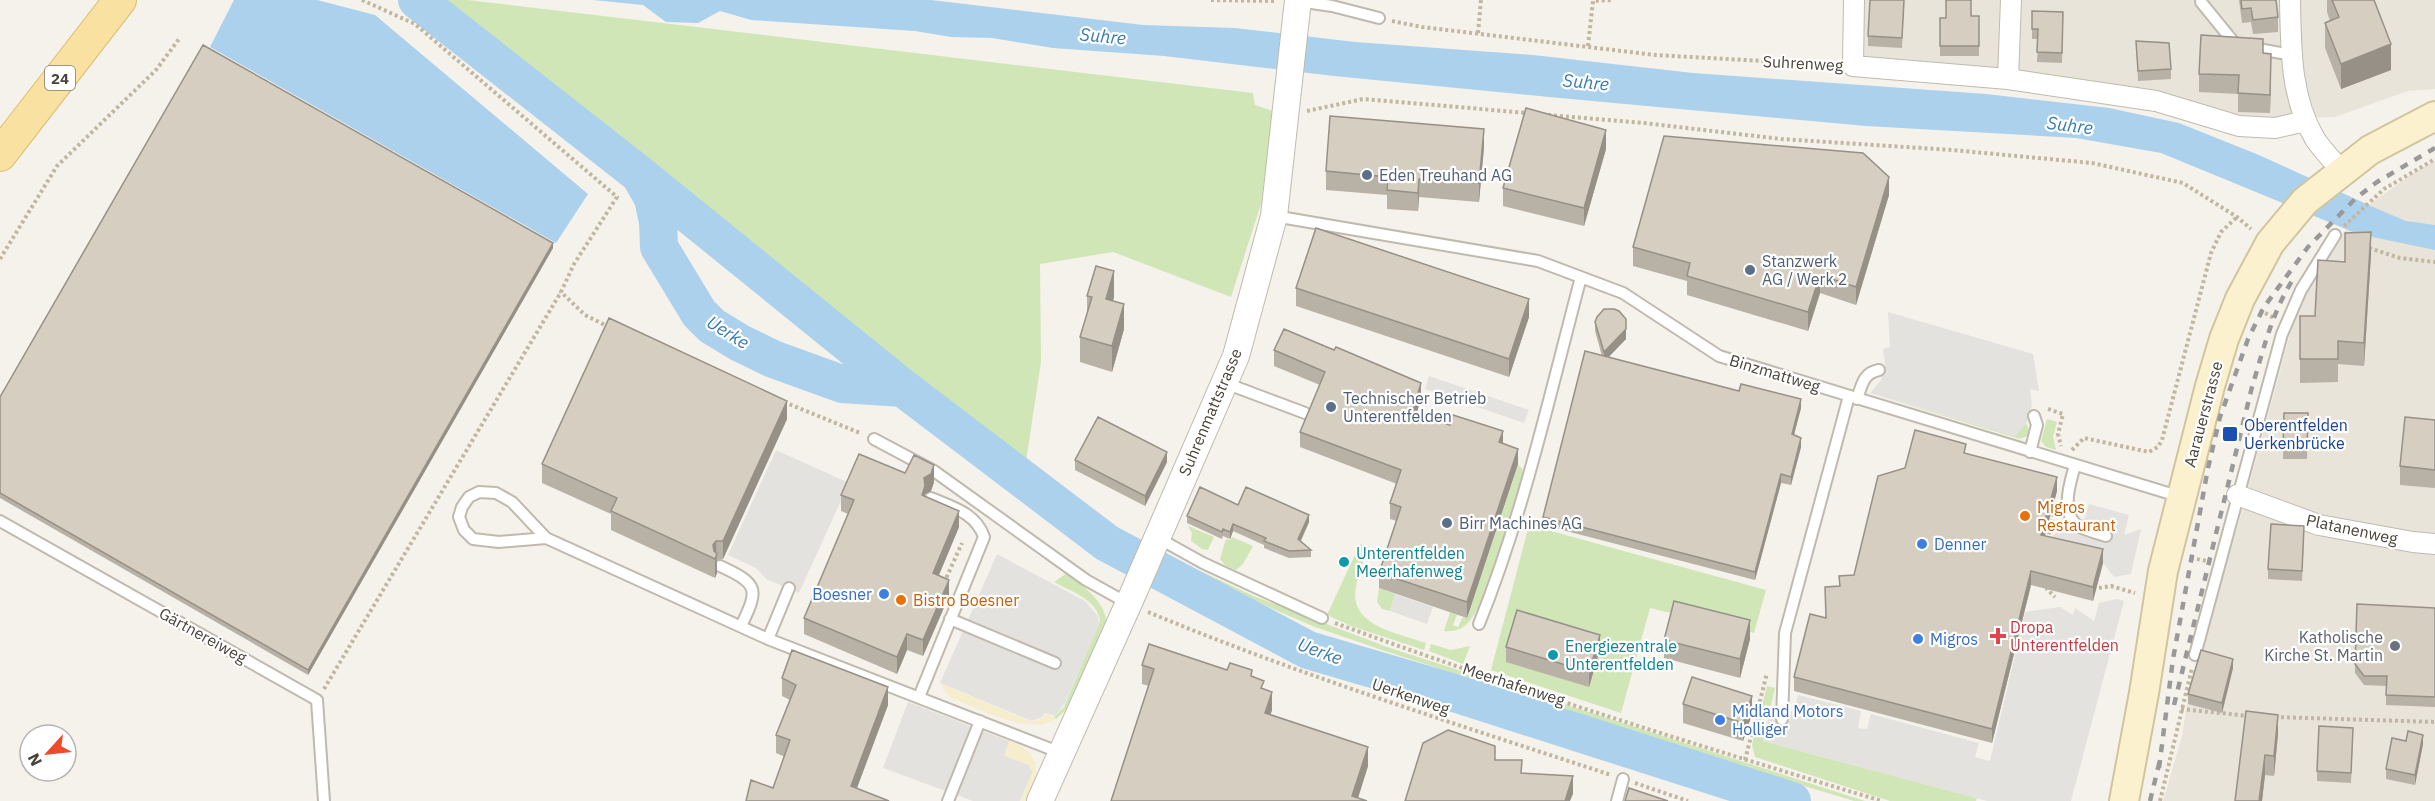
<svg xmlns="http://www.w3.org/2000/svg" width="2435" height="801" viewBox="0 0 2435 801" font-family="'IBM Plex Sans',sans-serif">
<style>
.residential{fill:#e8e4da}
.green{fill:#d0e6b7}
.sand{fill:#f5edcb}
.parking{fill:#e4e2df}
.water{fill:#acd1ed}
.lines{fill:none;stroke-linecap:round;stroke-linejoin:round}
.river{stroke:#acd1ed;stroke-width:38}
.service-casing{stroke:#c0baae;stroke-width:14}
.minor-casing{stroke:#c0baae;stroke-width:22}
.tertiary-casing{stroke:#c0baae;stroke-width:28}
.secondary-casing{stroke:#d1c59e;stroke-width:32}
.primary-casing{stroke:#ddbe71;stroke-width:34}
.path{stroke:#c1b6a0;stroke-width:4;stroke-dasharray:3 3;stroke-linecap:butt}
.service{stroke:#fff;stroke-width:10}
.minor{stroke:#fff;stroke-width:20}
.tertiary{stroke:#fff;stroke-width:26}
.secondary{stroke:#fbf1cf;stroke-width:28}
.primary{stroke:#f8e1a1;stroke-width:32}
.rail{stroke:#999;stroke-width:4.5;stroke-dasharray:8 8;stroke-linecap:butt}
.wall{fill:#b8b1a6}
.shaded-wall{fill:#969087}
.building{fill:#d6cec1;stroke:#969087;stroke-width:1.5}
.service-dot{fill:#5c6f8a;stroke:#fff;stroke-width:2}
.transit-dot{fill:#1a4fb4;stroke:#fff;stroke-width:2}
.food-dot{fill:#e8710a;stroke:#fff;stroke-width:2}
.shop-dot{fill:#3f7fe0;stroke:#fff;stroke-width:2}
.culture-dot{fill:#0f9aa8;stroke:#fff;stroke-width:2}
.health-dot{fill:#e0444e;stroke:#fff;stroke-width:2}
.worship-dot{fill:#6b7280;stroke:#fff;stroke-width:2}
.labels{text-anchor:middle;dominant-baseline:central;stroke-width:4.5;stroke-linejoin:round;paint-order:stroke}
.shield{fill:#fff;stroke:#807b74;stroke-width:1.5}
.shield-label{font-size:15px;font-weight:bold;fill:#494339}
.street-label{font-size:16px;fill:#494339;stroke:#fff}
.service-label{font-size:16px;fill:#4e5e75;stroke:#fff;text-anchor:start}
.transit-label{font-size:16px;fill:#164399;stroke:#fff;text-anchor:start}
.food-label{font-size:16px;fill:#c56008;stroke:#fff;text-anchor:start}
.shop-label{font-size:16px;fill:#366cbe;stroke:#fff;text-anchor:start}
.culture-label{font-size:16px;fill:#0d838f;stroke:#fff;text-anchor:start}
.health-label{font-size:16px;fill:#be3a42;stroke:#fff;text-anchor:start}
.worship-label{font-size:16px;fill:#5b616d;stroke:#fff;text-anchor:end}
.water-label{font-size:18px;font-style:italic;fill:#387baf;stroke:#fff}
</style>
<rect width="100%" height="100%" fill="#f5f2eb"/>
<!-- residential -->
<path class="residential" d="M1856 0H2435V89L2408 91 2335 117 2251 119 1855 63Z
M2435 161V801H2163L2182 736 2187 704 2207 625 2239 522 2296 312 2335 241 2373 202 2419 169Z"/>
<!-- green -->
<path class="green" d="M441 0H468L1253 93 1255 105 1273 111 1261 204 1231 297 1113 252 1040 264 1041 362 1025 468Z
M1868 393 2015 436 2026 423 2029 430 2027 436 2020 439Z
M2047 419 2057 422 2053 437 2056 450 2046 447 2041 441Z
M1518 465 1522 468 1524 476C1511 514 1493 592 1469 622 1462 630 1453 632 1444 631L1450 612 1457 615 1453 625 1458 627 1463 617 1467 618Z
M1529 525 1766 590 1754 633 1650 608 1621 713 1491 670Z
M1188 526 1214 537 1208 550 1202 549 1191 541 1192 533Z
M1232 537 1253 546 1243 564 1236 570 1226 566 1220 559 1226 539 1230 540Z
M1360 544 1369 547C1364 560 1358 574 1356 587 1348 626 1399 633 1426 643L1424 650 1351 626 1327 615Z
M1198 570 1256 597 1387 647 1865 801H1854L1748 769 1385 651 1315 627 1189 573Z
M1067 573C1081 585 1106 601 1106 622L1070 706 1056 719 1054 717 1064 707 1100 621C1098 600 1070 591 1054 582Z
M1379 588 1395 594 1390 611 1382 609 1377 602Z
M1431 644 1451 650 1470 646 1463 664 1429 651Z
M1767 686 1775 688 1771 706 1765 705 1761 723 1767 724 1763 741 1977 798 1976 801H1890L1755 757 1752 745Z"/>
<!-- sand -->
<path class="sand" d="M941 684 1032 722 1043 718 1046 714 1056 719C1030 736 977 709 950 697L944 691Z
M1009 741C1042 752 1040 774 1028 801H1021L1031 773 1029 765 1004 756Z"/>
<!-- parking -->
<path class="parking" d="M1888 312 2033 354 2039 391 2030 389 2032 406 2026 423 2015 436 1870 393 1881 380 1885 362 1883 349 1890 347Z
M1429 376 1529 410 1524 423 1425 389Z
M776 450 849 483 799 593 766 579 756 568 728 555Z
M2089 504 2129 515 2124 535 2141 529 2131 574 2114 577 2103 563 2049 551 2053 535 2085 518Z
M997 554 1085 601 1098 616 1099 625 1065 703 1055 716 1045 713 1042 717 1032 721 940 683Z
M1395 594 1433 607 1427 624 1390 611Z
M2117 599 2124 601 2071 801H1987L1763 741 1771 706 1794 712 1798 695 1861 711 1858 728 1867 729 1871 714 1979 743 1975 757 1990 761 2025 612 2060 607 2073 615 2075 608 2094 621 2099 603Z
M908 702 1009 741 1004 756 1029 765 1032 773 1020 801H973L883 768Z"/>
<!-- water -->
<path class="water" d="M234 0H317L375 15 588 194 556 243 210 47Z
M593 0H931L1143 25 1235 28 1355 42 1533 55 1693 73 1986 94 2109 108 2179 123 2259 155 2373 207 2406 221 2435 225V250L2358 234 2161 153 2076 138 1866 126 1549 97 1334 76 1164 56 1053 48 992 38 951 37 915 31 751 20 720 11 698 23 666 22 643 5Z"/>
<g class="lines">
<!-- river -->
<path class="river" d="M417 0 640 175 903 388 1107 543 1308 650 1451 692 1792 801
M641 177 653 198 658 222 659 247 699 313 712 326 740 343 773 359 842 384 903 388"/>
<defs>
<path id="service" d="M1298 1 1332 6 1379 18
M2201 2 2236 45 2292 55
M1274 216 1538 261 1623 293 1719 356 2181 497
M1225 383 1305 413
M1857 399C1862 385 1863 373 1879 370
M874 439 934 471 1086 580 1129 604
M2030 452 2037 425 2034 416
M2075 465C2070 483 2059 515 2080 527 2087 531 2098 533 2106 536
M0 521 317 700 324 801
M546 538 499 542 473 539 464 530 459 517 462 507 469 497 479 492 496 493 512 502 546 538 768 639 1061 753
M1158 538 1203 563 1322 618
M720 566C759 584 759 589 741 626
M950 619 1055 663
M1479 624C1524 512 1550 394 1581 277
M768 639 789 588
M2195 655 2282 334 2301 290 2335 235
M919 697 984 537C976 513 952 507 931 498
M1782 719 1785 633 1849 396
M948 801 980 721
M1617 801 1623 779"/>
<path id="minor" d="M1854 0 1853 66 2008 79 2156 101 2239 126 2275 128 2306 121
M2290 0C2291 47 2290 97 2315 139 2323 151 2333 161 2342 171
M2008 79 2011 0
M2237 495 2319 525 2413 542 2435 544"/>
<path id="tertiary" d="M1040 801 1132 596 1236 356 1274 216 1298 0"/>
<path id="secondary" d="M2124 801 2144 693 2163 571 2210 386 2224 339 2240 299 2270 243 2305 201 2370 150 2435 116"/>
<path id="primary" d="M0 155 120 0"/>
</defs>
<!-- service casing -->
<use href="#service" class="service-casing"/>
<!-- minor casing -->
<use href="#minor" class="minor-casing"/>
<!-- tertiary casing -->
<use href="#tertiary" class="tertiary-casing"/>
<!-- secondary casing -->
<use href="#secondary" class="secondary-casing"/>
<!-- primary casing -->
<use href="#primary" class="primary-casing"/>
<!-- path -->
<path class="path" d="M362 0 415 24 617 197 574 264 561 292 585 315 609 327
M1211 0 1276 1
M1392 21 1422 27 1655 55 1835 65
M1478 33 1481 0
M1588 46 1593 1 1611 0
M1307 111 1363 99 1528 113
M1548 115 1644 123 1781 139 1952 150 2092 163 2183 183 2237 217 2251 229
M2344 226 2384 189 2435 159
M2369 248 2400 258 2435 262
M0 259 57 166 156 70 179 39
M2260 310 2274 318
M784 402 860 433
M2048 409 2063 414 2058 434 2061 446
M2072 450 2084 438 2149 452 2158 447 2162 440 2211 253 2221 232 2237 217
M2047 540 2054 515
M2191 558 2207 561
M944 583 962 543
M2048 587 2047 589 2055 597
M2093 589 2111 586 2135 593
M1148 612C1299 675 1456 724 1611 775
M1335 623C1515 689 1699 746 1882 801
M324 689 561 292
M2181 709 2249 716
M2275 717 2435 722
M1745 760 1767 673
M1635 783 1688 801
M2160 801 2192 668"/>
<!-- service -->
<use href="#service" class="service"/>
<!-- minor -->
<use href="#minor" class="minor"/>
<!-- tertiary -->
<use href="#tertiary" class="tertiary"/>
<!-- secondary -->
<use href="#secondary" class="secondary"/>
<!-- primary -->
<use href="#primary" class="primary"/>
<!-- rail -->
<path class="rail" d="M2174 705 2252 387C2263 351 2272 313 2292 281
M2159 768 2173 659 2208 468 2220 417 2248 339 2264 307 2308 247 2356 198 2377 182 2435 148
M2150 801 2160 760"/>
</g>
<!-- wall -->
<path class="wall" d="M1904 0 1902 48 1868 46V36Z
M2239 0H2276L2278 17V32L2253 34 2251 22 2242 23Z
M2327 0H2374L2391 70 2341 89 2325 48V23L2330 21 2327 12Z
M2032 11 2063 12 2062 63 2037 62 2038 39H2032Z
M1971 16H1979V56H1940V18Z
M2136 41 2171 69V79L2138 81Z
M2263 53 2271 72 2270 113 2238 112V94L2199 92V74Z
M1484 147 1479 202 1419 197 1418 211 1387 209V195L1326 190V171Z
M1606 149 1584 226 1503 206V188Z
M1889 195 1856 305 1820 293 1808 331 1687 295V281L1633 266V247Z
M553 248 308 675 0 498V397Z
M2371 255 2364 366 2338 364V382L2300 383V316H2315L2345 262Z
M1296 288 1529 317 1509 377 1296 306Z
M1087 296 1114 297 1113 301 1124 329 1112 372 1080 362V337L1087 315Z
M1626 319V339L1608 357 1801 408 1794 435 1801 447 1791 485 1781 483 1755 580 1543 525V517L1602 356 1595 331V322Z
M1274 350 1421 399 1416 414 1503 444 1518 464 1467 618 1379 588V573L1397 521 1390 519V503L1397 484 1300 447V432L1320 385 1274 366Z
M2284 413H2308L2307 459H2283Z
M787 419 723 559 717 560V573L715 578 611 530V514L542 483V464Z
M2435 420V488L2400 485V466Z
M1966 453 2057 491 2045 536 2103 563 2093 601 2031 585 1992 743 1794 691V677L1825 618 1839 586V576L1854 575Z
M1075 460 1167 462 1145 506 1075 470Z
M905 473 934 482 931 491 925 494V497L959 527 939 575 949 596 923 656 907 650 897 674 804 634V618L848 514 841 511V495Z
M1238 505 1309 522 1301 541 1311 550V557L1289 558 1264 548V545L1233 531 1230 539 1223 536 1222 539 1187 523V516Z
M2304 536 2302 581 2268 579V569Z
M2435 608V707L2386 705V686L2364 685 2355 673V664Z
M1750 639 1740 678 1664 658V640Z
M1506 647 1600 649 1589 687 1506 662Z
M1142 665 1227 670 1252 677 1264 689 1272 710 1270 715 1368 766 1358 798 1111 801 1149 686 1142 684Z
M2233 668 2222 713 2188 704V694Z
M782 678 888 705 857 788 776 753V735L790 700 782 696Z
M1683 704 1752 714 1743 741 1683 723Z
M2278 734 2274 776 2265 775 2262 801H2235Z
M2353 738 2351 783 2317 781V771Z
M2406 741 2423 744 2415 785 2386 779V769Z"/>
<!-- shaded-wall -->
<path class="shaded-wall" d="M2391 44V70L2341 89V64Z
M2271 54V72L2270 113V95Z
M1484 129V147L1479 202V183Z
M1606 130V149L1584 226V208Z
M1889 177V195L1856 305V287Z
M1419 179V197L1418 211V193Z
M2371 232V255L2364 366V343Z
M553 243V248L308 675V670Z
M1114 271V297L1106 324V299Z
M1820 275V293L1808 331V312Z
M1529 299V317L1509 377V359Z
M1124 304V329L1112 372V346Z
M1626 329V339L1604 362V352Z
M1421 383V399L1412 428V413Z
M1801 399V408L1792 442V434Z
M787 401V419L723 559V541Z
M1503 431V447L1499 442Z
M1801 438V447L1791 485V477Z
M1518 449V464L1467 618V602Z
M1167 452V462L1145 506V496Z
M934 465V482L931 491 925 494V503L922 495 924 478Z
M1781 474V483L1755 580V572Z
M2057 477V491L2041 549V535Z
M959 511V527L933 589V573Z
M1309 515V522L1298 546V539Z
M1233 524V531L1230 539V532Z
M716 541 717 573 715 578V559L713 545Z
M2103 549V563L2093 601V587Z
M2031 571V585L1992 743V729Z
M949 580V596L923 656V640Z
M1750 620V639L1740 678V659Z
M907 634V650L897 674V657Z
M1600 635V649L1589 687V672Z
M2233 659V668L2222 713V703Z
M888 687V705L852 801 851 786Z
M1272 692V710L1265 731V713Z
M1752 696V714L1743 741V723Z
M2278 715V734L2274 776V756Z
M2423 735V744L2415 785V775Z
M1368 747V766L1357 801 1352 796Z
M2265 755V775L2262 801H2259Z
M1573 776V794L1570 801H1565Z"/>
<!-- building -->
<path class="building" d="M1870 0H1904L1902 38 1868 36Z
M1946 0H1971V16H1979V46H1940V18H1946Z
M2241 0H2276L2278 17 2253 20 2251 8 2242 9Z
M2332 0H2374L2391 44 2341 64 2325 23 2339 17Z
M2032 11 2063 12 2062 53 2037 52 2038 29H2032Z
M2201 35 2263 39V53L2271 54 2270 95 2238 93 2239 75 2199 74Z
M2136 41 2169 43 2171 69 2138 71Z
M203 45 553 243 308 670 0 493V397Z
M1526 108 1606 130 1584 208 1503 188Z
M1330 116 1484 129 1479 183 1419 179 1418 193 1387 190 1388 177 1326 171Z
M1664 136 1863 153 1889 177 1856 287 1820 275 1808 312 1687 276 1690 263 1633 247Z
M1316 228 1529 299 1509 359 1296 288Z
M2371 232 2364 343 2338 341V359H2300V316H2315L2318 260 2345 262V233Z
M1096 266 1114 271 1106 299 1124 304 1112 346 1080 337 1092 297 1087 296Z
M1604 309H1614L1619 311 1626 319V329L1604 352 1595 322 1597 317Z
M609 318 787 401 723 541H716L713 545 714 551 717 554 715 559 611 511 617 498 542 464Z
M1284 329 1334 350 1336 347 1421 383 1412 413 1450 425 1453 415 1503 431 1499 442 1518 449 1467 602 1379 573 1401 507 1390 503 1401 470 1300 432 1325 372 1274 350Z
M1585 351 1739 391 1741 384 1801 399 1792 434 1801 438 1791 477 1781 474 1755 572 1543 517Z
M2284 413H2308L2307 449H2283Z
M1098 417 1167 452 1145 496 1075 460Z
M2405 417 2435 420V470L2400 466Z
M1915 430 1966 444 1964 453 2057 477 2041 535 2103 549 2093 587 2031 571 1992 729 1794 677 1810 614 1826 618 1825 587 1840 586 1839 576 1854 575 1878 476 1905 468Z
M859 454 905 473 914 455 934 465 931 474 924 478 925 486 922 495 959 511 933 573 949 580 923 640 907 634 897 657 804 618 854 500 841 495Z
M1200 487 1238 505 1246 487 1309 515 1298 539 1311 550 1289 551 1264 541 1266 538 1233 524 1230 532 1223 529 1222 532 1187 516Z
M2271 524 2304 526 2302 571 2268 569Z
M1674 601 1750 620 1740 659 1664 640Z
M2357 604 2435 608V697L2386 695 2387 676H2364L2355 664Z
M1517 610 1600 635 1589 672 1506 647Z
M1149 644 1227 670 1230 663 1252 670 1251 676 1264 681 1261 688 1272 692 1265 713 1368 747 1352 796 1367 801H1111L1154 669 1142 665Z
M792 650 888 687 851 786 889 801H746L751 780 773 788 790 740 776 735 796 685 782 678Z
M2201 650 2233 659 2222 703 2188 694Z
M1692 677 1752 696 1743 723 1683 704Z
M2246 711 2278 715 2274 756 2265 755 2259 801H2235Z
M2319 726 2353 728 2351 773 2317 771Z
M1448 730 1495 746V760H1522L1521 773 1573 776 1565 801H1405L1423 743Z
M2408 731 2423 735 2415 775 2386 769 2392 738 2406 741Z
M1629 788 1668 801H1625Z"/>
<!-- markers -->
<g class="service-dot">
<circle cx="1367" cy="175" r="6"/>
<circle cx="1750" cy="270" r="6"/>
<circle cx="1331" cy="407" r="6"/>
<circle cx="1447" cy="523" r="6"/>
</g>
<rect class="transit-dot" x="2222" y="426" width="16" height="16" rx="3"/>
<g class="food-dot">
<circle cx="2025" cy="516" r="6"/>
<circle cx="901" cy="600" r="6"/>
</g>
<g class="shop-dot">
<circle cx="1922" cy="544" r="6"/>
<circle cx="884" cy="594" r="6"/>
<circle cx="1918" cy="639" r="6"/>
<circle cx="1720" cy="720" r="6"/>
</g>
<g class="culture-dot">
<circle cx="1344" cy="562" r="6"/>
<circle cx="1553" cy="655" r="6"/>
</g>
<path class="health-dot" d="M1995 627h6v6h6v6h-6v6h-6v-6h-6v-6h6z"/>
<circle class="worship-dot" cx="2395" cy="646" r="6"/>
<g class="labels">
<!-- shield labels -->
<rect class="shield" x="45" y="66" width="30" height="24" rx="4.5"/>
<g class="shield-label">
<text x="60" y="78">24</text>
</g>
<!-- street labels -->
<g class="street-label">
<text transform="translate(1803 63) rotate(3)">Suhrenweg</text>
<text transform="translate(1775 373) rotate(17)">Binzmattweg</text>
<text transform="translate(1210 412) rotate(-67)">Suhrenmattstrasse</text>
<text transform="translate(2203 414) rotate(-75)">Aarauerstrasse</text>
<text transform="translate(2352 529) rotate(12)">Platanenweg</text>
<text transform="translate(203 635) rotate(29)">Gärtnereiweg</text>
<text transform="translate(1514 684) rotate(18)">Meerhafenweg</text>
<text transform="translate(1411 696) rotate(19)">Uerkenweg</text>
</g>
<!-- service labels -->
<g class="service-label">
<text x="1379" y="175">Eden Treuhand AG</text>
<text x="1762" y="261">Stanzwerk<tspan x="1762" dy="18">AG / Werk 2</tspan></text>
<text x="1343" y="398">Technischer Betrieb<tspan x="1343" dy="18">Unterentfelden</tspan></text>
<text x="1459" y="523">Birr Machines AG</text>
</g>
<!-- transit labels -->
<g class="transit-label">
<text x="2244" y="425">Oberentfelden<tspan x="2244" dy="18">Uerkenbrücke</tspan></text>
</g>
<!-- food labels -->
<g class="food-label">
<text x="2037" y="507">Migros<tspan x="2037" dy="18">Restaurant</tspan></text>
<text x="913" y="600">Bistro Boesner</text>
</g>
<!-- shop labels -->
<g class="shop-label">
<text x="1934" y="544">Denner</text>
<text x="872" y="594" text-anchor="end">Boesner</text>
<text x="1930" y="639">Migros</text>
<text x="1732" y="711">Midland Motors<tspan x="1732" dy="18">Holliger</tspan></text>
</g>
<!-- culture labels -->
<g class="culture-label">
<text x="1356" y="553">Unterentfelden<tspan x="1356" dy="18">Meerhafenweg</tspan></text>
<text x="1565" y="646">Energiezentrale<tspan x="1565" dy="18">Unterentfelden</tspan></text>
</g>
<!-- health labels -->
<g class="health-label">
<text x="2010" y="627">Dropa<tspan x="2010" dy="18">Unterentfelden</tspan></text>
</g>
<!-- worship labels -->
<g class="worship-label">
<text x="2383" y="637">Katholische<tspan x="2383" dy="18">Kirche St. Martin</tspan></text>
</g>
<!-- water labels -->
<g class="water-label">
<text transform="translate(1103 36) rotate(5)">Suhre</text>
<text transform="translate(1586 82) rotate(5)">Suhre</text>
<text transform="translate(2070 125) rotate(7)">Suhre</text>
<text transform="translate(728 332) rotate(32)">Uerke</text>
<text transform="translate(1320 651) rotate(20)">Uerke</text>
</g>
</g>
<!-- north arrow -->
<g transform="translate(48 753) rotate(243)"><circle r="28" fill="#ffffff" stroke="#b6b4b0" stroke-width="1.5"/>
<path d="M0-4.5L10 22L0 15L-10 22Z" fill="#ed4b2a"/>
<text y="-9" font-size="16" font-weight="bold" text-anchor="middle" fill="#494339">N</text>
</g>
</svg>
